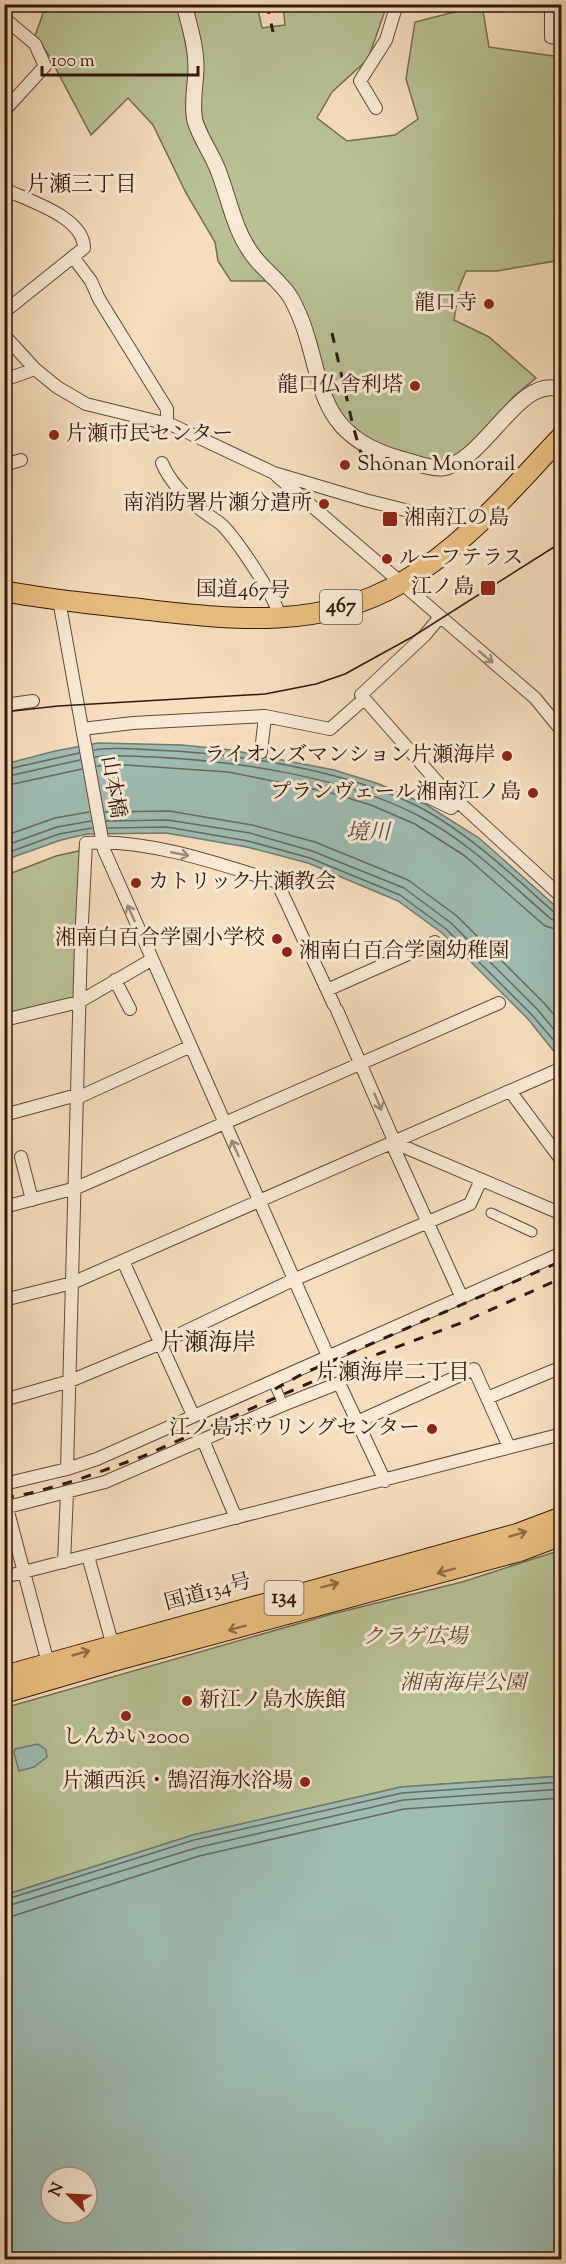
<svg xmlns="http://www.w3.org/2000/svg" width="566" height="2264" viewBox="0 0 566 2264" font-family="'Sorts Mill Goudy','Noto Serif JP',serif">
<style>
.green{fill:#b8c295;stroke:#766c50;stroke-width:1.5}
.water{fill:#9dbcb3;stroke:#737a6f;stroke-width:1.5;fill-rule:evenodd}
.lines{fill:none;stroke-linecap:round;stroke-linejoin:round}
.shore{stroke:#68695e;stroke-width:1.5}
.pedestrian-casing{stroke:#644837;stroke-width:11}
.minor-casing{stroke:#644837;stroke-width:14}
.tertiary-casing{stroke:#644837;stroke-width:17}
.trunk-casing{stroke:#34160a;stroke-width:22}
.pedestrian{stroke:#f9ead5;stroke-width:9}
.minor{stroke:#f9ead5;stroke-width:12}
.tertiary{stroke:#f9ead5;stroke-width:15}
.trunk{stroke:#ebbf7f;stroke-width:20}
.tram{stroke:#34160a;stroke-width:1.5}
.rail{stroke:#34160a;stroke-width:3;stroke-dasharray:10 10;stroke-linecap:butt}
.oneway{stroke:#a08b7a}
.oneway2{stroke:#906a44}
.poi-dot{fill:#8f2418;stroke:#f9ead5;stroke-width:2}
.labels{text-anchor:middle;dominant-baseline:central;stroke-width:6;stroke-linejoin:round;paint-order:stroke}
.shield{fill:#f9ead5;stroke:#6f5647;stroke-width:1.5}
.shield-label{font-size:20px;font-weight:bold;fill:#34160a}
.poi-label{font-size:21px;fill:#34160a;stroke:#f9ead5;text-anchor:end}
.street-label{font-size:21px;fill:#34160a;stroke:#f9ead5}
.park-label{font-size:21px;font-style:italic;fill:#5c4a34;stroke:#f9ead5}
.neighbourhood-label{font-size:22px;fill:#34160a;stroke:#f9ead5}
.water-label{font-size:22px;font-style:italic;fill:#595045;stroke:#f9ead5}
.quarter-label{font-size:24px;fill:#34160a;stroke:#f9ead5}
</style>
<rect width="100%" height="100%" fill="#f6debe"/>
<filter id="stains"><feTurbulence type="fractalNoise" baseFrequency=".00333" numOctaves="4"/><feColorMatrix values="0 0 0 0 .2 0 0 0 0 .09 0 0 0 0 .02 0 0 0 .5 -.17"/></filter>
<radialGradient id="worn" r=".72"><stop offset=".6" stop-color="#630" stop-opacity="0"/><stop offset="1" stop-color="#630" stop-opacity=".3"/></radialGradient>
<!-- green -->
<path class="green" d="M46 5H257L262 28 285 25 283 5H387L368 59 332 92 317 118 347 141 395 135 418 119 406 79 415 22 482 5 489 47 561 57V260L497 271H466L459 288 454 320 489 337 536 378 513 397 491 425 471 444 452 458 443 462 433 461 382 447 358 435 334 404 304 313 266 281H231L218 261 215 242 186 193 153 125 128 98 91 135 48 54 35 36Z
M83 850 76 999 5 1016 4 876 56 856Z
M561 1550V1776L401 1787 193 1835 5 1895 4 1708 332 1614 462 1582Z"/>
<!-- water -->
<path class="water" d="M98 743 182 745 231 750 334 770 379 784 425 804 479 838 561 911V1060L528 1019 442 933 398 901 308 863 247 847 166 833 87 834 61 840 5 860V764L55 751Z
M38 1744 46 1750 47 1757 34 1767 19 1771 14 1753 15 1749Z
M561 1776V2259H5V1895L193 1835 401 1787ZM51 2177H87V2213H51Z"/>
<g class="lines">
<!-- shore -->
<path class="shore" d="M94 750C113 747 134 749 153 750 236 753 349 770 423 809 472 836 513 876 555 913L562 915
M95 757C114 754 135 757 154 757 237 761 345 777 419 816 468 841 509 883 551 919L562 922
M97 766 126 765 228 772 328 792 371 805 415 824 465 856 545 926 562 931
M4 770 79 753
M4 777 80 760
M4 786 82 769
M105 812 169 811 252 825 315 842 408 880 457 916 544 1003 562 1024
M106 821 168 820 250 833 312 851 404 888 451 923 537 1009 562 1039
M108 828 167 827 248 841 310 858 400 895 446 929 532 1015 562 1050
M4 836 55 818 89 812
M4 846 57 827 91 821
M4 854 59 834 92 828
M4 1900 194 1840 402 1793 562 1782
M4 1907 196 1848 403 1800 562 1789
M4 1916H13L199 1856 404 1809 562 1798"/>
<defs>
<path id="pedestrian" d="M491 1213 532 1232
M273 1381 283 1405"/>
<path id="minor" d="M551 4V37L562 39
M4 18 35 44 45 66 4 111
M376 108 360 81 386 40 397 4
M4 189C29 201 84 217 84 248L4 312
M73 257 91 281 99 299 167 409V424
M4 335 35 369 57 387 86 404 172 425 274 473 365 500 433 517 485 516
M4 380 35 369
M162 463C170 482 184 496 200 509 207 515 215 519 222 525 237 540 277 599 280 618
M4 465 21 460
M277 476 535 698 562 731
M59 600 104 850 328 1356
M440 617 425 635 361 695 440 785 562 897
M4 705 33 701
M82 729 133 723 265 716
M261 752 265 716 330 729 364 699
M428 797 451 808 459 801
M115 980 130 1009
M327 990 435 942
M337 1010 395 1143 562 1214
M4 1020 79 1002 151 960
M510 1091 562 1161
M77 1098 189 1047
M4 1115 77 1095
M392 1144 462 1298
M21 1157 32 1200
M4 1207 76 1188 499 1003
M123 1261 193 1415
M4 1300 72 1283 560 1069
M487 1398 562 1367
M4 1400 70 1381 159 1344 293 1280 470 1204 481 1180
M357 1422 474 1369 509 1447
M203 1440 236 1518
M67 1469 81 942 86 843C146 838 220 864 277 882L334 1005
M4 1484 67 1469 97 1459 562 1253
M4 1508 105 1482 283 1405 339 1383 385 1481
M7 1508 48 1663
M88 1556 114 1650
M64 1562 67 1493
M4 1577 562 1434"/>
<path id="tertiary" d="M184 4C189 25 196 45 196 67 196 84 191 103 195 121 200 138 212 154 218 170 229 198 234 230 252 254 263 270 281 281 291 298 328 365 304 431 398 458 411 461 428 469 442 468 486 462 519 372 562 390"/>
<path id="trunk" d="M4 591C49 600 94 604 140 609 230 619 318 631 401 583 465 546 512 489 562 436
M4 1676 517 1534 562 1517
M4 1693 117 1660 520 1551 562 1535"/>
</defs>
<!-- pedestrian casing -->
<use href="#pedestrian" class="pedestrian-casing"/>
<!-- minor casing -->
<use href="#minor" class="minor-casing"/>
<!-- tertiary casing -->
<use href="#tertiary" class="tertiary-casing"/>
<!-- trunk casing -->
<use href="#trunk" class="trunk-casing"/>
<!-- pedestrian -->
<use href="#pedestrian" class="pedestrian"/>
<!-- minor -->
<use href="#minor" class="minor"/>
<!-- tertiary -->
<use href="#tertiary" class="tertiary"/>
<!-- trunk -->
<use href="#trunk" class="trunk"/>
<!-- tram -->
<path class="tram" d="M4 712 58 706 265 694 316 684 345 674 412 637 562 542"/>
<!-- rail -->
<path class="rail" d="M267 4 273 32
M332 333 353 426 365 467
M275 1389 304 1373 562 1261
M4 1498 31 1493 74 1481 141 1457 357 1362 461 1323 562 1278"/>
</g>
<!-- one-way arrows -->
<defs><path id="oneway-shaft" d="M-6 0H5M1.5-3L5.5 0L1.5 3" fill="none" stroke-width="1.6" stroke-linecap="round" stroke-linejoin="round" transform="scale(1.5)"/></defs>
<g class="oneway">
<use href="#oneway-shaft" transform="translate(486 657) rotate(40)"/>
<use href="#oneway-shaft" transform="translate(180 854) rotate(11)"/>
<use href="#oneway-shaft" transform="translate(131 913) rotate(-114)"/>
<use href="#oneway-shaft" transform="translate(378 1102) rotate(67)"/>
<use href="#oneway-shaft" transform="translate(235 1148) rotate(-114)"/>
</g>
<g class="oneway2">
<use href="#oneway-shaft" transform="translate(518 1534) rotate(-17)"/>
<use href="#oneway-shaft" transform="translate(446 1571) rotate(165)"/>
<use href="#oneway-shaft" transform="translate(330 1585) rotate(-15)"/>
<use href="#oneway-shaft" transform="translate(237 1628) rotate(165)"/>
<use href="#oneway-shaft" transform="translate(81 1653) rotate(-16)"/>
</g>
<!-- markers -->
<g class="poi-dot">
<circle cx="489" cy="304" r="6"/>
<circle cx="415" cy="386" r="6"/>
<circle cx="54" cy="435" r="6"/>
<circle cx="345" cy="465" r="6"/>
<circle cx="324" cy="504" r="6"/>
<rect x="382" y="511" width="16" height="16" rx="3"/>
<circle cx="387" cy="559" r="6"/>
<rect x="480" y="580" width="16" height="16" rx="3"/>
<circle cx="507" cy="756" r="6"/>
<circle cx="533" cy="793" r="6"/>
<circle cx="136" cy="883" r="6"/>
<circle cx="277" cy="939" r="6"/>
<circle cx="287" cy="952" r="6"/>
<circle cx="432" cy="1429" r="6"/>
<circle cx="187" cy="1701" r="6"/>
<circle cx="126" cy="1716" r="6"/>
<circle cx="305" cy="1782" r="6"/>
</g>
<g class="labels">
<!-- shield labels -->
<g class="shield">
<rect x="320" y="590" width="42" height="34" rx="4.5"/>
<rect x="264.5" y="1581" width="39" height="34" rx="4.5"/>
</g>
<g class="shield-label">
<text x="341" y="607">467</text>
<text x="284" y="1598">134</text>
</g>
<!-- poi labels -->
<g class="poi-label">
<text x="477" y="304">龍口寺</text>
<text x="403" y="386">龍口仏舎利塔</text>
<text x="66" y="435" text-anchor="start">片瀬市民センター</text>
<text x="357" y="465" text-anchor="start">Shōnan Monorail</text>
<text x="312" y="504">南消防署片瀬分遣所</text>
<text x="404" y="519" text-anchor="start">湘南江の島</text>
<text x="399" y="559" text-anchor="start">ルーフテラス</text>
<text x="474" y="588">江ノ島</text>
<text x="495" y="756">ライオンズマンション片瀬海岸</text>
<text x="521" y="793">プランヴェール湘南江ノ島</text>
<text x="148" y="883" text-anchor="start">カトリック片瀬教会</text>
<text x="265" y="939">湘南白百合学園小学校</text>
<text x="299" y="952" text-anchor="start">湘南白百合学園幼稚園</text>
<text x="420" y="1429">江ノ島ボウリングセンター</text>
<text x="199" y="1701" text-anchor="start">新江ノ島水族館</text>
<text x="126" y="1738" text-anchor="middle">しんかい2000</text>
<text x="293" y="1782">片瀬西浜・鵠沼海水浴場</text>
</g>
<!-- street labels -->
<g class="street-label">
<text transform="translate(243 591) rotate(1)">国道467号</text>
<text transform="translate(112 787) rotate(81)">山本橋</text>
<text transform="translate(208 1593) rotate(-15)">国道134号</text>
</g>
<!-- park labels -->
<g class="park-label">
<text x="415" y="1638">クラゲ広場</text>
<text x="463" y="1684">湘南海岸公園</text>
</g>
<!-- neighbourhood labels -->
<g class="neighbourhood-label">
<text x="82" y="186">片瀬三丁目</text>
<text x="393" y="1374">片瀬海岸二丁目</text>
</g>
<!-- water labels -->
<g class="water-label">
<text x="368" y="834">境川</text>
</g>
<!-- quarter labels -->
<g class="quarter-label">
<text x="208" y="1344">片瀬海岸</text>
</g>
</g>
<!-- margin -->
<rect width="566" height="2264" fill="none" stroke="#f6debe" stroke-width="24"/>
<rect x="6" y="6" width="554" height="2252" fill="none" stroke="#34160a" stroke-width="3"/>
<rect x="12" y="12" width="542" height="2240" fill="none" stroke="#34160a" stroke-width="1.5"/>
<!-- north arrow -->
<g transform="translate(69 2195) rotate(294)"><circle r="28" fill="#f9ead5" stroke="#aa9584" stroke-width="1.5"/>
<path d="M0-4.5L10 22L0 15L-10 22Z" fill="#8f2418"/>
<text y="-9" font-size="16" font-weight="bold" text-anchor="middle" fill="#34160a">N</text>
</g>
<!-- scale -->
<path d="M42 66v9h156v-9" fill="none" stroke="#34160a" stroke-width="3"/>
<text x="51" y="66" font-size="18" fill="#34160a" stroke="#f9ead5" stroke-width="4.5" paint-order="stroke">100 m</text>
<rect width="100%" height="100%" filter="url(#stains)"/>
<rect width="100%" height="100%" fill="url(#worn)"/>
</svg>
